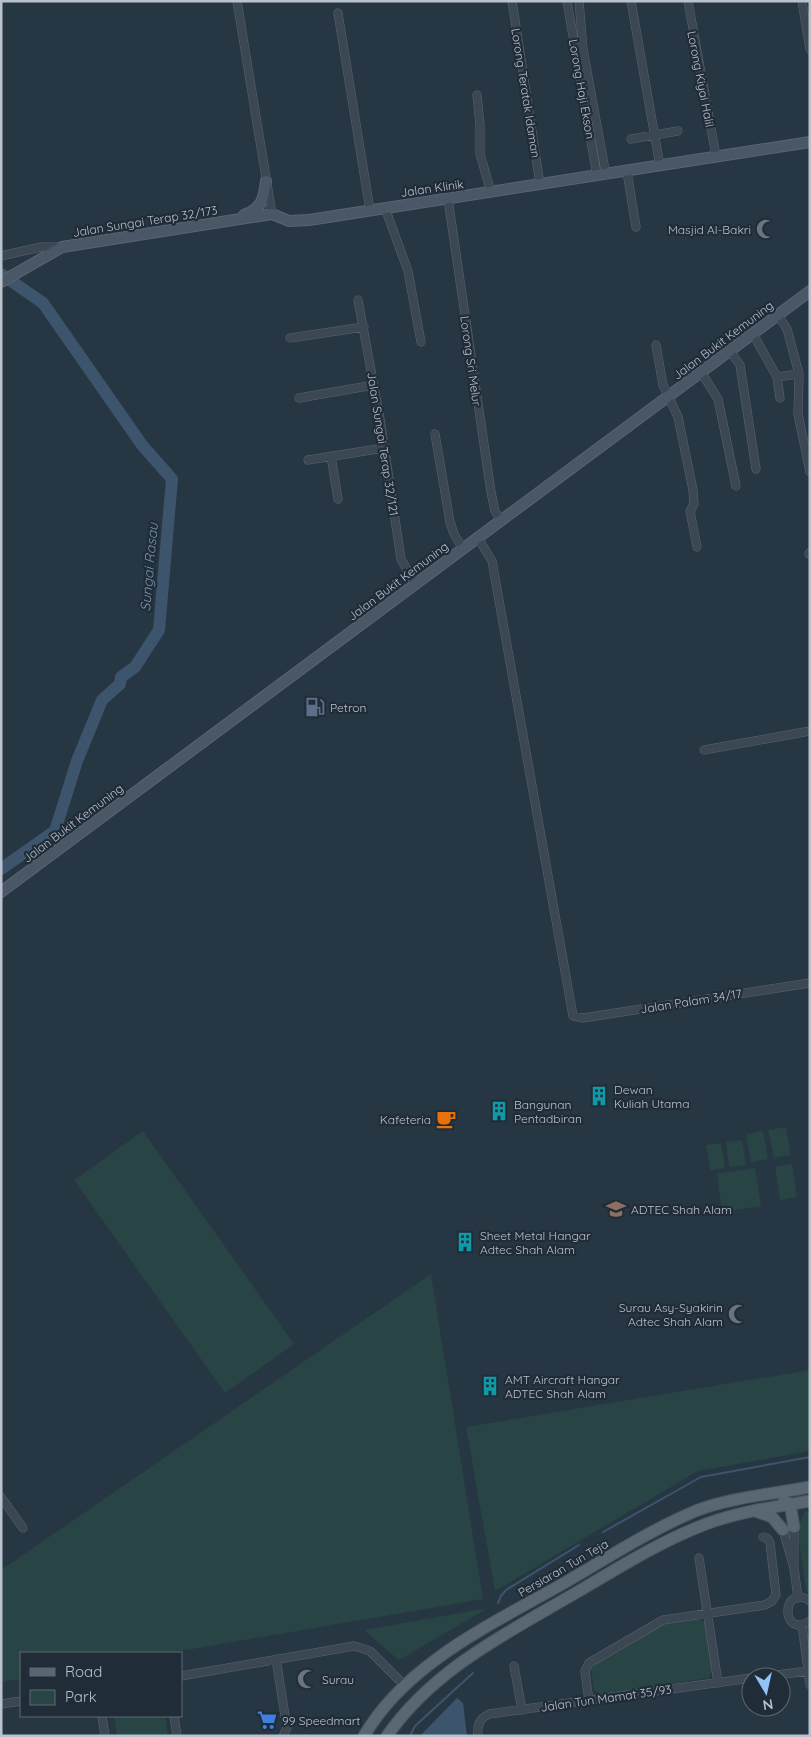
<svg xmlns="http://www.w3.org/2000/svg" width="811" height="1737" viewBox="0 0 811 1737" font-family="Quicksand,sans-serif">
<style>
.green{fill:#294444}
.water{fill:#3d556c}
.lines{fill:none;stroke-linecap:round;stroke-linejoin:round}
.stream{stroke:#3d556c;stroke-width:2}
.river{stroke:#3d556c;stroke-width:12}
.street-casing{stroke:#5a6570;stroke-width:9}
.secondary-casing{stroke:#5a6570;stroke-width:12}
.primary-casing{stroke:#48535f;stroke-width:13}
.street{stroke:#3b4753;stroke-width:8}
.secondary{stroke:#495766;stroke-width:10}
.primary{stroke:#596773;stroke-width:11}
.labels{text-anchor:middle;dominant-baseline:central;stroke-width:4.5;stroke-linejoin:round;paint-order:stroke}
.street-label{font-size:12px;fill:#b9c2cd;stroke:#202c38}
.poi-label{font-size:12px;fill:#b9c2cd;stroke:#202c38;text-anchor:start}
.water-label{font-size:14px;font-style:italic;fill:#7996af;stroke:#202c38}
</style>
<rect width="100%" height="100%" fill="#273643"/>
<!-- green -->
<path class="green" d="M786 1127 791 1155 774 1158 768 1130Z
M143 1131 294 1344 225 1393 74 1180Z
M763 1131 768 1159 751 1162 746 1134Z
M742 1140 746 1165 729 1167 726 1142Z
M721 1143 725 1168 710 1170 706 1145Z
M792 1164 797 1197 780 1200 775 1167Z
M755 1168 761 1206 722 1212 717 1174Z
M431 1274 483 1599 169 1653H21V1679L1 1682V1570Z
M810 1370V1451L698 1471 495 1591 466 1427Z
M805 1511 810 1512V1595L806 1590 797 1528Z
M488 1608 399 1660 364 1630Z
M699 1619 705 1623 712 1672 709 1678 601 1695 594 1690 591 1669 593 1664 663 1624Z
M114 1716H165L168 1736H117Z"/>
<!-- water -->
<path class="water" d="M457 1698 463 1703 467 1736H420Z"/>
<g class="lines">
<!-- stream -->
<path class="stream" d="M603 1532 701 1477 810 1457
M498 1603 501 1596 506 1590 579 1545
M410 1736 415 1726 473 1673"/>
<!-- river -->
<path class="river" d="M1 274 43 303 142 445 172 479 159 630 135 667 121 677 120 684 102 700 77 761 55 831 1 869"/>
<defs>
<path id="street" d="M237 1 272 214
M512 1 540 184
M567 1 597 176
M579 1 583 49 606 175
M631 1 660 166
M688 1 716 156
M802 1 810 49
M338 13 370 210
M477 95 480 125V154L491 192
M631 139 678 131
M627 172 636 227
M448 199 491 492 495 511 501 521
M385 208 408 271 421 342
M1 256 41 247H61
M358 300 380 419 401 559 415 584
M778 315 787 329 799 374 798 414 810 472
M753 334 777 377 780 398
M290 338 364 327
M656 345 663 385 678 417 693 490 694 504 690 511 697 547
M730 351 740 365 756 469
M701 372 718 399 736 486
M777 377 799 374
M299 398 374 385
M435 434 450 522 454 534 463 549
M331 456 338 499
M308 460 384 448
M478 538 492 561 573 1016 583 1018 810 983
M809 554 810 552
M704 750 810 731
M1 1497 23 1528
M794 1527V1564
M783 1530 794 1568 798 1598
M699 1558 718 1683
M810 1601C781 1582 780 1640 810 1621
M802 1625 810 1685
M276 1659 287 1728 283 1736
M514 1666 522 1710
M181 1676 354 1646 370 1651 405 1686
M761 1677 808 1671
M589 1701 585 1671 589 1663 663 1620 765 1605 772 1601 776 1595 770 1543 767 1538 763 1537
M1 1704 21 1701
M102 1716 105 1736
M174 1716 177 1736
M478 1736C477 1725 479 1719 489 1714L751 1678"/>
<path id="secondary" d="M244 215C262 209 264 198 266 181
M1 282 62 247 272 214 289 221 309 220 810 142
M1 892 810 291"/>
<path id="primary" d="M784 1501 790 1504 794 1527
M755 1511 772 1517 783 1530
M364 1736C408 1660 499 1621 571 1579 612 1555 654 1528 698 1510 733 1497 773 1494 810 1487
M387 1736C434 1668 509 1632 579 1591 620 1567 661 1541 706 1524 740 1511 775 1507 810 1501"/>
</defs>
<!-- street casing -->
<use href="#street" class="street-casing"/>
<!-- secondary casing -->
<use href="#secondary" class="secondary-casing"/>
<!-- primary casing -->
<use href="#primary" class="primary-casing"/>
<!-- street -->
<use href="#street" class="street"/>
<!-- secondary -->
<use href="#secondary" class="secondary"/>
<!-- primary -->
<use href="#primary" class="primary"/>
</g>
<!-- icons -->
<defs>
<symbol id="mosque-bare" viewBox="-9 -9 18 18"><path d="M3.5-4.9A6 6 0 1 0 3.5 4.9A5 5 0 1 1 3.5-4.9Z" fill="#6b7280" stroke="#202c38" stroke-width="2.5" paint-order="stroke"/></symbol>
<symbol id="fuel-bare" viewBox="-9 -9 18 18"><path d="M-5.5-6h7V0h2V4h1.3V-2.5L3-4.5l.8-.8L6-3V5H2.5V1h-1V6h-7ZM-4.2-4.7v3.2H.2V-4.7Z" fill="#5c6f8a" stroke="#202c38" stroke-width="2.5" paint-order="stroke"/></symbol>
<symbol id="building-bare" viewBox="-9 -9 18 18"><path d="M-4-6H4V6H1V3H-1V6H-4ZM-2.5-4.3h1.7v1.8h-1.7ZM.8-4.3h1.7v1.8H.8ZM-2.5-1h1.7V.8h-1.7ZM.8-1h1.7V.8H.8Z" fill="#0f9aa8" stroke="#202c38" stroke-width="2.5" paint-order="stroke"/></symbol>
<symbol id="cafe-bare" viewBox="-9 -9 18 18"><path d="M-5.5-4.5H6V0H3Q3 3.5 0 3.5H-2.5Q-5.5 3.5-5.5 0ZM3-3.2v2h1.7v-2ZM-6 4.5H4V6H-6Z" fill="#e8710a" stroke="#202c38" stroke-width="2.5" paint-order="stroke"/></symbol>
<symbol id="school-bare" viewBox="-9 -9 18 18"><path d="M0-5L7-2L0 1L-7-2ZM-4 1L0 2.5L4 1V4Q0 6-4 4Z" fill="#8d6e63" stroke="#202c38" stroke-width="2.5" paint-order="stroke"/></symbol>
<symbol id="supermarket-bare" viewBox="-9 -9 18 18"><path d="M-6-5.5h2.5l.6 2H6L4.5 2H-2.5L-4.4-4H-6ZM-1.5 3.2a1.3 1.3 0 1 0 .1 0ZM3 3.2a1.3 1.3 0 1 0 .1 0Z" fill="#3f7fe0" stroke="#202c38" stroke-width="2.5" paint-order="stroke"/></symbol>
</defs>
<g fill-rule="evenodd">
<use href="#mosque-bare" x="752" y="215" width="28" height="28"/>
<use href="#fuel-bare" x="301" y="693" width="28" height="28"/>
<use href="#building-bare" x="585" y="1082" width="28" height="28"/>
<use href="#building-bare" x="485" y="1097" width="28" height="28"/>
<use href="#cafe-bare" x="432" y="1105" width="28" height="28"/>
<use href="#school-bare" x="602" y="1195" width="28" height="28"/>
<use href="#building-bare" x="451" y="1228" width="28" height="28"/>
<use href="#mosque-bare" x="724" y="1300" width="28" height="28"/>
<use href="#building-bare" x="476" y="1372" width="28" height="28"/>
<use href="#mosque-bare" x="293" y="1665" width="28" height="28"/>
<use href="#supermarket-bare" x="253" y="1706" width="28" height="28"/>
</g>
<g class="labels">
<!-- street labels -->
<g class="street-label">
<text transform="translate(701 79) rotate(79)">Lorong Kiyai Halil</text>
<text transform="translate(582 89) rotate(80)">Lorong Haji Ekson</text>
<text transform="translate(526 93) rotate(81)">Lorong Teratak Idaman</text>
<text transform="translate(432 188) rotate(-8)">Jalan Klinik</text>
<text transform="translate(145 221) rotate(-9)">Jalan Sungai Terap 32/173</text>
<text transform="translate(723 340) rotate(-37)">Jalan Bukit Kemuning</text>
<text transform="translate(471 361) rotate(82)">Lorong Sri Melur</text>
<text transform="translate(383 444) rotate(81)">Jalan Sungai Terap 32/121</text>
<text transform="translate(398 581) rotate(-37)">Jalan Bukit Kemuning</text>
<text transform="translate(73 823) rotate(-37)">Jalan Bukit Kemuning</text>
<text transform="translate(691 1001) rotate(-9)">Jalan Palam 34/17</text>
<text transform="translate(563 1568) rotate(-30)">Persiaran Tun Teja</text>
<text transform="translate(606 1698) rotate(-8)">Jalan Tun Mamat 35/93</text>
</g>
<!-- poi labels -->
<g class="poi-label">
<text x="751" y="229" text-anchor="end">Masjid Al-Bakri</text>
<text x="330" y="707">Petron</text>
<text x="614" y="1089">Dewan<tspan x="614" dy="14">Kuliah Utama</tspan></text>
<text x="514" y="1104">Bangunan<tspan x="514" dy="14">Pentadbiran</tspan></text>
<text x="431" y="1119" text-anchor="end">Kafeteria</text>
<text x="631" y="1209">ADTEC Shah Alam</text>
<text x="480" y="1235">Sheet Metal Hangar<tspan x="480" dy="14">Adtec Shah Alam</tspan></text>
<text x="723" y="1307" text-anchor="end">Surau Asy-Syakirin<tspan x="723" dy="14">Adtec Shah Alam</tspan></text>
<text x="505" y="1379">AMT Aircraft Hangar<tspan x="505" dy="14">ADTEC Shah Alam</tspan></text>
<text x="322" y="1679">Surau</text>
<text x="282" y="1720">99 Speedmart</text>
</g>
<!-- water labels -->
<g class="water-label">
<text transform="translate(149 567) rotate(-85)">Sungai Rasau</text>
</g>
</g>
<!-- border -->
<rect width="811" height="1737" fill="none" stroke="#b9c2cd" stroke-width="5"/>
<!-- legend -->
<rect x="20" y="1652" width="162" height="65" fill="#202c38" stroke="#5d6874"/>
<rect x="30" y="1668" width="25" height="8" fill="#596773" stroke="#5d6874"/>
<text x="65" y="1677" font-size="15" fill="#b9c2cd">Road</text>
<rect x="30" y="1690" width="25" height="15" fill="#294444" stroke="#5d6874"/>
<text x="65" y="1702" font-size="15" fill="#b9c2cd">Park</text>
<!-- north arrow -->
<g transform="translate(766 1692) rotate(171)"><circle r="24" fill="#202c38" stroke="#5d6874"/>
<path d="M0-4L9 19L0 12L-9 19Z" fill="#91c4f9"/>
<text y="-8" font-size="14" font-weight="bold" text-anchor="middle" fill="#b9c2cd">N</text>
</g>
</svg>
